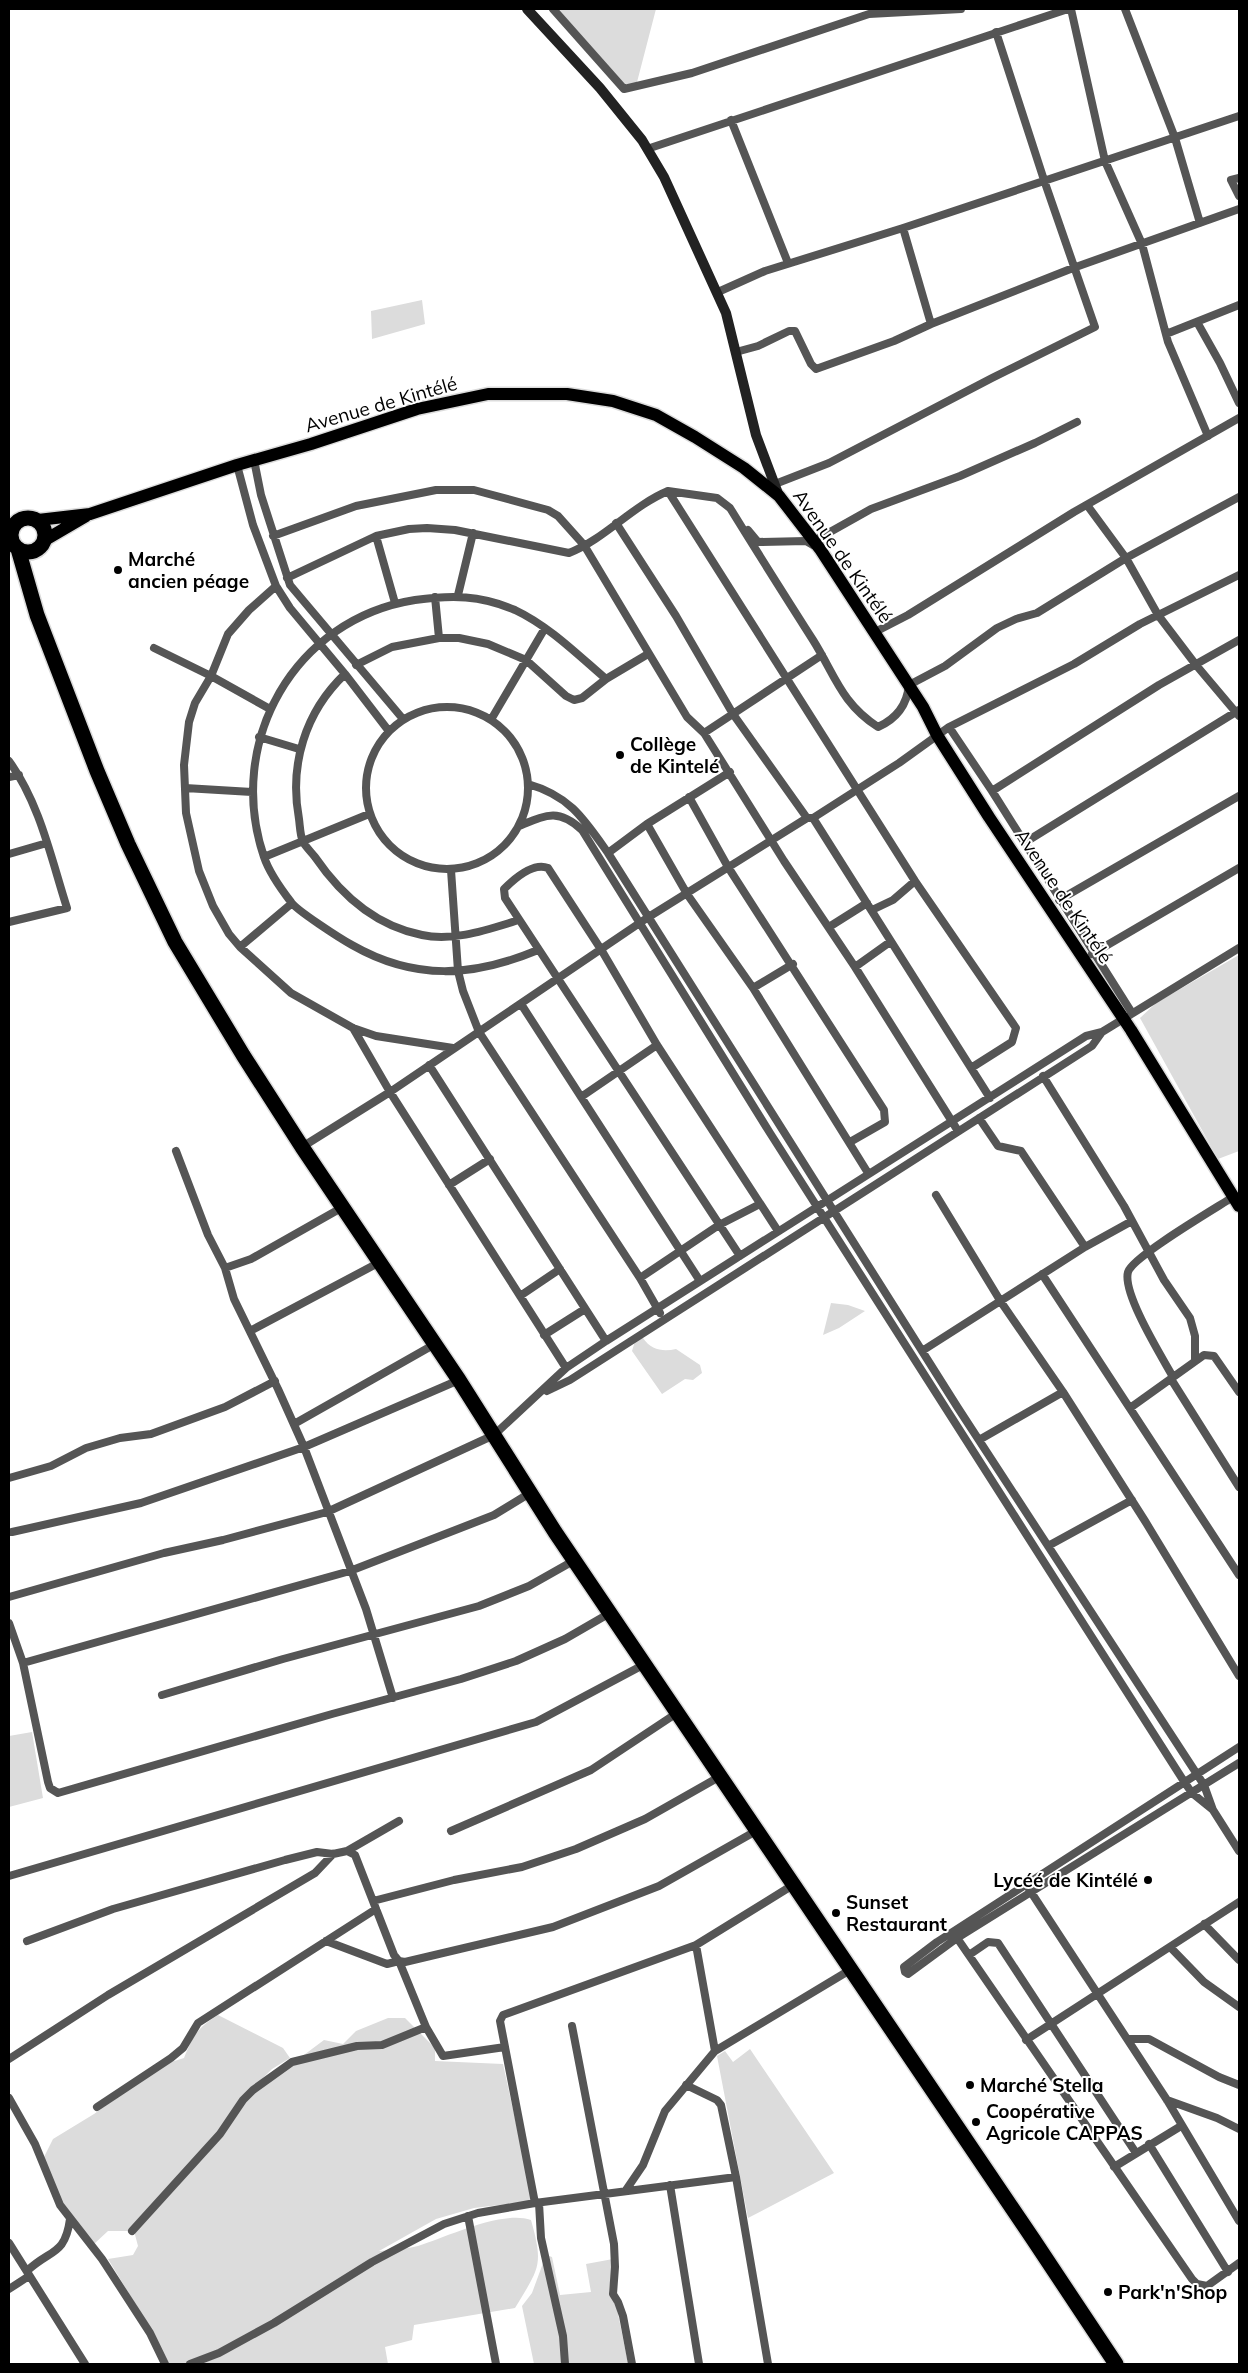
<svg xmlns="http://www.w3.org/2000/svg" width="1248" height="2373" viewBox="0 0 1248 2373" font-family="Mulish,sans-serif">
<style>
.green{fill:#dcdcdc}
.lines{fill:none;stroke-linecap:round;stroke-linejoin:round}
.primary-casing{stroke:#dbdbdb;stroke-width:15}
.highway-casing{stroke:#dbdbdb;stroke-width:18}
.street{stroke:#555;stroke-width:8}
.secondary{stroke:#222;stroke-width:10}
.primary{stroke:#000;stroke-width:12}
.highway{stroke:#000;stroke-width:15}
.poi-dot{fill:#000;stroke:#fff;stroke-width:2}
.labels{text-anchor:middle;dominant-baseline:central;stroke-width:4;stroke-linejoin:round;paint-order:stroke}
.street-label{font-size:19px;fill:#000;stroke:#fff}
.poi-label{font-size:19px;font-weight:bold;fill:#000;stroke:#fff;text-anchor:start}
</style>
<rect width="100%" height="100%" fill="#fff"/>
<!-- green -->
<path class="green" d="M553 9H656L636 86 624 89Z
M422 300 425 324 372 339 371 311Z
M1239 955V1151L1218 1159 1140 1018 1156 1003Z
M831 1303 848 1305 865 1311 839 1328 823 1335Z
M636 1338H643C651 1350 663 1352 676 1349L700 1365 702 1373 693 1380 685 1379 662 1394 632 1351Z
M32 1732 43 1798 9 1807V1736Z
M218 2015 283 2048 290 2058 272 2069 243 2098 220 2130 130 2231H108L94 2244 63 2207 44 2157 53 2139 94 2114 165 2064 184 2058C193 2036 197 2028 218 2015Z
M388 2018H405L435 2048V2061L503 2064 533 2201 474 2208 436 2219 379 2251C391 2250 406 2249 418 2246 447 2237 502 2210 531 2220 544 2266 539 2268 515 2308L414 2325 412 2340 385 2347 388 2364H166L150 2328 108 2259 133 2255 138 2246 134 2231 249 2096 324 2040 343 2044 356 2031Z
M750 2049 834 2173 748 2218 717 2056 725 2051 733 2062Z
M546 2255 552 2257 560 2295 591 2292 586 2264 613 2259 609 2291 617 2309 628 2363 534 2364 522 2306 532 2293Z"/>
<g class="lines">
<defs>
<path id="primary" d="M38 520 90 514 237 465 311 444 417 409 488 394H567L613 401 656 415 695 437 744 468 779 496 820 549 923 707 937 735 989 817 1131 1030 1239 1206
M45 540 86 516"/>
<path id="highway" d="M11 535a17 17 0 1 1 34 0a17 17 0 1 1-34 0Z
M18 549 37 615 97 771 128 844 175 942 243 1055 302 1147 459 1380 555 1532 1033 2239 1116 2364"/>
</defs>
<!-- primary casing -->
<use href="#primary" class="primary-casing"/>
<!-- highway casing -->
<use href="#highway" class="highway-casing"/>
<!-- street -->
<path class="street" d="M553 9 624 89 692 73 869 14 961 9
M1071 9 1105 161 1142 244 1168 342 1208 436
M1125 9 1175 138 1200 223
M731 120 788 263
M647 149 1068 9
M1239 178 1231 180 1239 196
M903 228 931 324
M718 292 765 271 903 228 1239 116
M1197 322 1220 363 1239 403
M1166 334 1239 305
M736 352 758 346 789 331H795L811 364 816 369 894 341 931 324 1073 268 1239 209
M254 460 261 495 290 585 403 719
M237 465 253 525 276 586 290 608 345 674 388 730
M775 484 829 463 992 378 1095 327 1044 180 996 32
M668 491 717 498 730 508C757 552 785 596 813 640 835 675 841 703 878 727 896 719 907 705 909 685L945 666 997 628 1016 619 1037 613 1126 558 1239 497
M1087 505 1126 558 1158 615 1196 665 1239 716
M616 523 676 616 733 714 807 818
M748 530 758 542 806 541 813 545
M273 536 356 506 436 490H474L548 510 558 516 584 545 687 717 704 733 784 861 855 967 958 1131
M376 536 395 603
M814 541 871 509 960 476 1035 443 1077 422
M287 578 376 536 409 529 427 528 455 530 569 553C605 539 632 506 668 491L915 881 1016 1028 1012 1042 971 1068
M276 586 249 610 228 634 211 676 195 703 189 722 184 765 186 813 199 871 213 906 229 934 240 947 291 993 353 1028 376 1036 453 1048
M458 595 473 533
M435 597 439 638
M875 632 908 615 1074 512 1239 418
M154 648 211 676 270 709
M356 665 392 647 439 638H459L488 644 526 660 566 696 574 700 582 698 606 679 648 654
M345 674C305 712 289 765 299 819 300 826 300 835 303 842 306 847 311 852 315 857 341 895 376 926 422 935 454 942 489 929 519 920
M366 788a81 81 0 1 1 162 0a81 81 0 1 1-162 0Z
M492 718 545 628
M949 727 992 791 1132 1013
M704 733 822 655
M259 737 299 749
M9 761C40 804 51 858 67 908L9 922
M9 777 19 775
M528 784C570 796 584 819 608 853L958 1408 1204 1785 1213 1810 1239 1851
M185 788 252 792
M992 791 1159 685 1239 640
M689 797 728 867 884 1110 885 1122 850 1142
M813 818 990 1098
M647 824 687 894 753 988 868 1173
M519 826C546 815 558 808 582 830L770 1133 1185 1783 1192 1793 1213 1810
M1024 843 1239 710
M608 853 647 824 730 772
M9 854 47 843
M264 857 369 814
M451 870 458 971 463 991 479 1032 640 1278 660 1313
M1059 900 1239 796
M872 910 893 900 915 881
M829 927 867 903
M240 947 291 904
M538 950C473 977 415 981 352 945 341 939 296 910 291 902 281 889 269 872 264 857 225 742 294 619 415 600 452 595 480 595 515 610 549 626 578 655 606 679
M1092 954 1239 868
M855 967 890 942
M753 988 793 964
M521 1004 700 1281
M353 1028 390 1092 566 1368
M429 1065 606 1341
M1043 1076 1124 1206 1164 1280 1190 1318 1195 1336V1361
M581 1097 657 1045
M979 1118 998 1146 1021 1151 1085 1247
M302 1147 390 1092 647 918 807 818H813L899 763 949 727 1074 664 1140 624 1239 575
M176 1151 208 1235 225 1268 234 1299 278 1389 304 1447 366 1609 393 1698
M449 1185 490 1159
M936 1195 1001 1302 1063 1392 1145 1521 1239 1676
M740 1256 505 898 504 889C514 879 533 862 548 868L602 951 657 1045 778 1231
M225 1268 251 1259 343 1207
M1042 1274 1239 1575
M640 1278 719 1225 760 1204
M520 1296 560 1269
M250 1331 380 1262
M544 1335 585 1309
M922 1351 1085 1247 1132 1221
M1173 1377C1162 1357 1122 1293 1128 1272 1132 1257 1216 1208 1233 1197
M1171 1379 1239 1487
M547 1391 570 1380 1092 1046 1102 1032
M1130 1408 1204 1355 1214 1356 1239 1392
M294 1424 435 1344
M979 1440 1063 1392
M9 1478 51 1466 86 1448 120 1438 151 1434 225 1407 275 1381
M12 1532 141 1503 304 1447 459 1380
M1048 1546 1132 1500
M9 1597 164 1553 223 1540 327 1512 494 1435 566 1368 606 1341 1086 1036 1102 1032 1239 948
M9 1623 23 1663 48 1782 50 1788 58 1793 332 1714 461 1679 516 1661 565 1639 610 1613
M23 1663 350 1571 494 1515 530 1493
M162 1695 283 1659 479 1606 529 1586 575 1560
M1239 1747 937 1942 904 1967 905 1972 908 1974 957 1938 1239 1763
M451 1831 591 1770 677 1713
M347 1851 399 1821
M9 1876 536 1722 645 1664
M1029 1889 1167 2100 1239 2221
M373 1901 454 1880 522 1867 576 1849 645 1819 719 1777
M1204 1924 1239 1960
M955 1935 1192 2279 1197 2284 1207 2286 1239 2263
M27 1941 113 1909 285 1860 317 1852 333 1854 347 1851 355 1855 394 1955 399 1961 405 1962 553 1927 659 1886 756 1831
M326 1941 387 1964 399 1961 426 2027 443 2056 505 2047
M696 1945 715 2051
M1170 1947 1204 1982 1239 2007
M969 1955 988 1942 998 1943 1136 2153
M572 2026 614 2244 615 2267 613 2294 618 2302 623 2316 632 2364
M1128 2039H1149L1219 2077 1239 2085
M1026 2040 1239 1902
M9 2059 108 1995 315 1873 333 1854
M686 2085 717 2100 721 2105 736 2177 768 2364
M9 2098 35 2144 60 2205 102 2259 150 2333 165 2364
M1167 2100 1217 2118 1239 2129
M97 2107 171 2058 183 2048 198 2023 376 1909
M1149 2144 1228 2272
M1114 2167 1181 2126
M670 2185 699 2364
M626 2190 643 2165 665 2111 715 2051 850 1970
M535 2203 500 2021 503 2015 696 1945 793 1885
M539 2203 541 2238 563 2336 565 2364
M468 2216 496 2364
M132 2231 220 2134 243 2100 253 2090 292 2062 357 2046 382 2045 426 2027
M9 2243 85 2364
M27 2271C50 2249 65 2256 70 2219
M9 2289 29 2276
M190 2364 219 2353 274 2323 372 2262 444 2224 478 2213 535 2203 736 2177"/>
<!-- secondary -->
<path class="secondary" d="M527 9 600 88 642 140 664 177 726 313 756 435 779 496"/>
<!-- primary -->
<use href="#primary" class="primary"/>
<!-- highway -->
<use href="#highway" class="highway"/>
</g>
<!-- markers -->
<g class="poi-dot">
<circle cx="118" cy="570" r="5"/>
<circle cx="620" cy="755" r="5"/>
<circle cx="1148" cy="1880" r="5"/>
<circle cx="836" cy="1913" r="5"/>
<circle cx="970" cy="2085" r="5"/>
<circle cx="976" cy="2122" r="5"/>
<circle cx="1108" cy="2292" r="5"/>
</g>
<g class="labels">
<!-- street labels -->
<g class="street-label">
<text transform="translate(381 404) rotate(-16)">Avenue de Kintélé</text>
<text transform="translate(843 556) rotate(55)">Avenue de Kintélé</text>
<text transform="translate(1064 896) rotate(56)">Avenue de Kintélé</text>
</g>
<!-- poi labels -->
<g class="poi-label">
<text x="128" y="559">Marché<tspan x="128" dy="22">ancien péage</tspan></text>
<text x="630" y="744">Collège<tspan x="630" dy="22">de Kintelé</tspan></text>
<text x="1138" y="1880" text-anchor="end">Lycéé de Kintélé</text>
<text x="846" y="1902">Sunset<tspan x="846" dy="22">Restaurant</tspan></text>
<text x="980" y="2085">Marché Stella</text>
<text x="986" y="2111">Coopérative<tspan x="986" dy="22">Agricole CAPPAS</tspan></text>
<text x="1118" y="2292">Park'n'Shop</text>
</g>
</g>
<!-- border -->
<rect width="1248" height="2373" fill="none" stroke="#000000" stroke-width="20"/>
</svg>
